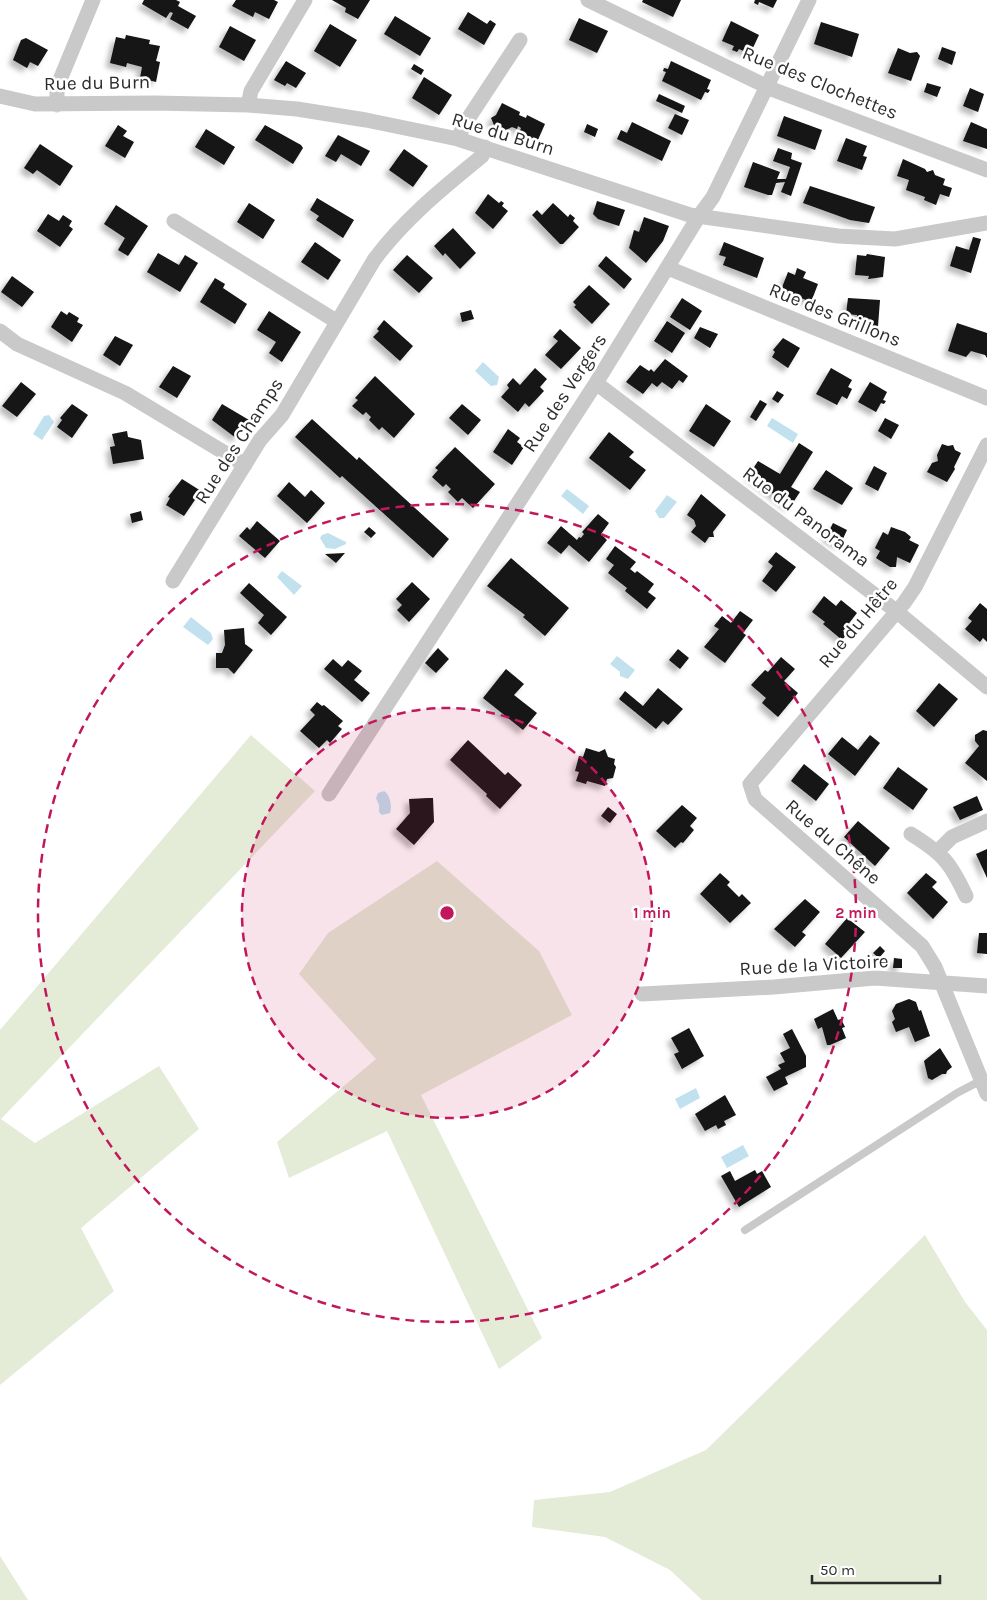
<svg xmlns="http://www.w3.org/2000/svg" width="987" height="1600" viewBox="0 0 987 1600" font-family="Karla,sans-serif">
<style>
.green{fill:#e4ebd7}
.water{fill:#c1e1ee}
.building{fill:#131313;filter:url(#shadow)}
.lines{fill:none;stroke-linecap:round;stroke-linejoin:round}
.service{stroke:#c9c9c9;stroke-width:8}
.minor{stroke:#c9c9c9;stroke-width:15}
.ring{fill:none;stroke:#c2185b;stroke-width:2.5;stroke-dasharray:9 6}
.labels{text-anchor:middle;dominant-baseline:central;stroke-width:5;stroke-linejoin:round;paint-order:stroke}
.street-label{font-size:19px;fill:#2c2c2c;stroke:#fff}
.centre{fill:#c2185b;stroke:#fff;stroke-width:2.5}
.ring-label{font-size:15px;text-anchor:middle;font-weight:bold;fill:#c2185b;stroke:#fff;stroke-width:5;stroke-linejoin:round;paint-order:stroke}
</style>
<defs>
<filter id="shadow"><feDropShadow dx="-4.5" dy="4.5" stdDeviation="2.5" flood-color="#0004"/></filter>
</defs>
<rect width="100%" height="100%" fill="#fff"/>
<!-- green -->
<path class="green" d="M251 735 315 791 1 1119 35 1143 159 1066 199 1129 81 1228 114 1291 0 1385V1030Z
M437 861 539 951 572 1015 421 1095 542 1338 499 1369 387 1131 289 1178 277 1142 376 1059 299 974 328 933Z
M925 1235 965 1302 987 1330V1600H702L670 1570 605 1537 532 1527 534 1500 610 1492 706 1450Z
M0 1556 28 1600H0Z"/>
<!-- water -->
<path class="water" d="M483 362 499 377 497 385 491 386 475 371Z
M49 415 54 422 42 440 33 434 44 416Z
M772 418 798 434 793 443 767 426Z
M567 489 589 506 583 514 561 496Z
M667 495 677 502 664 518H659L655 511Z
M328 533 346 542V544L335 549 326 548 320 538 322 535Z
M282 571 302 586 294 595 277 577Z
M191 617 211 633 213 639 208 645 183 627Z
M617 656 635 670 628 679 620 676V672L610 664Z
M384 791C391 795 392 808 390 813L382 815 379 812V805L376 798 378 793Z
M696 1088 700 1098 680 1109 675 1099Z
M743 1145 749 1156 727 1168 721 1157Z"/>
<!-- building -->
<path class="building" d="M144 0H176L180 2 178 6 196 16 188 29 170 19 173 13 170 12 166 18 142 4Z
M236 0H274L278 2 269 19 255 12 253 17 232 6Z
M332 0H370L358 19 345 12 346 8Z
M643 0H681L673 17 642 2Z
M755 0H777L773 8 759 2 758 5 754 3Z
M468 12 487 24 490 20 496 24 484 45 458 29Z
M395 16 431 38 420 56 384 34Z
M579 18 608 31 597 53 569 40Z
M731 21 759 35 750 54 739 49 737 52 732 50 734 46 722 41Z
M821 22 859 34 852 57 814 44Z
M330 24 357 40 340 67 314 51Z
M230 26 256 40 244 61 219 47Z
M126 35 150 40 149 44 160 46 156 61 160 62 156 82 140 78 142 67 127 63 126 67 110 63 116 37 125 39Z
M26 38 48 50 38 66 30 62 27 68 13 60 21 40Z
M942 47 956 52 952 65 938 59Z
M898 48 910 53 917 52 920 56 911 81 888 73Z
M286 61 306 73 296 88 287 83 285 86 274 80Z
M671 61 711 80 707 89 710 90 708 93 705 92 701 100 662 81 666 72 663 71 664 68 668 69Z
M414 64 424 70 421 75 411 69Z
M424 77 452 95 439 115 412 98Z
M927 83 941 87 937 97 924 92Z
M970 88 984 94 978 112 963 106Z
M659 94 685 106 682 113 656 101Z
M502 103 520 112 519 115 526 118 527 115 545 124 537 142 519 133 521 128 518 126 517 129 512 127 506 130 497 123 494 125 491 118 496 115Z
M675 114 689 120 682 135 668 128Z
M784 116 822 130 815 150 777 136Z
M632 122 671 141 662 161 617 139 621 130 627 133Z
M971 122 987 129V149L963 141Z
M587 124 598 129 595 137 584 132Z
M118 125 127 131 123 136 134 142 125 158 105 146Z
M265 125 301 145 303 148 293 164 255 140Z
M206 129 235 147 224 165 195 147Z
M338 135 370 151 361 166 341 154 336 162 325 156Z
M846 138 867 146 863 156 867 157 862 170 837 161Z
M40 144 73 166 60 186 37 170 33 174 24 168Z
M778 148 792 153 791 159 802 163 791 196 781 192 785 182 776 183 772 195H768L744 187 753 162 780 172 777 179H786L790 167 773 161Z
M404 149 428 166 413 187 389 170Z
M903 159 925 169 927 172 933 170 935 175 945 179 943 185 952 188 949 197 940 194 936 205 924 200 925 197 906 190 909 180 897 176Z
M810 186 875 207 869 223 850 220 803 203Z
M488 194 499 203 501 201 504 203 502 206 508 211 493 229 475 213Z
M317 198 354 220 343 238 316 220 319 216 310 210Z
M597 201 625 210 619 226 598 219 593 214Z
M249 203 275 220 263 239 237 222Z
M553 203 568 217 570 214 575 218 573 221 579 227 563 244H560L532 215 537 210 542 215Z
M116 205 148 226 128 256 118 250 125 238 104 224Z
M48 214 59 221 63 215 72 221 69 226 73 229 60 247 37 231Z
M644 217 669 226 663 241 646 263 629 248 634 230 639 232Z
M453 228 476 253 460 269 445 253 443 256 434 246Z
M973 237 981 239 971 273 950 266 956 246 969 250Z
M315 242 341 260 328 280 301 262Z
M724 242 764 258 757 278 723 265 726 257 719 255Z
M158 253 179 265 185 255 198 263 180 292 147 272Z
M867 254 885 257 883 277 868 279 869 276 855 275 857 255 866 256Z
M407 255 433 278 419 293 393 270Z
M606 256 632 279 624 289 598 266Z
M797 268 806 272 803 278 818 284 811 302 781 290 788 272 795 275Z
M12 276 34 292 22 307 1 292Z
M215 278 225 284 223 288 247 304 235 324 200 302Z
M589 285 610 304 592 324 574 307 576 305 573 302Z
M682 298 702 311 690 330 670 317Z
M848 298 880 300 878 326 857 324V315L846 314Z
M471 310 474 319 462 322 460 313Z
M61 311 67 315 69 312 79 318 77 322 83 325 72 342 51 327Z
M269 311 301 332 282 362 269 353 276 342 257 330Z
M384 320 413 346 400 361 373 337 379 331 377 329Z
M667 321 685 333 672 353 654 341Z
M957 323 987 333V358L985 355 971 351 966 357 948 351Z
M700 327 718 334 710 348 694 338Z
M560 329 581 348 561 369 545 355 558 341 553 337Z
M115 336 133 345 120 366 103 355Z
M783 338 800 348 788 368 772 357 775 352 773 350Z
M665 359 688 376 683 383 679 380 672 389 662 382 657 387 652 383 643 394 626 382 640 365 649 371 651 369 654 372Z
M173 366 191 376 177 398 159 387Z
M535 368 547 379 540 387 544 391 529 407 525 403 518 412 501 397 509 388 507 385 513 378 520 385Z
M831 368 852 380 848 387 852 389 847 399 842 396 837 405 816 394Z
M375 376 415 414 394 438 382 427 379 430 369 420 371 417 366 412 363 415 352 406 358 400 355 398Z
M21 382 36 394 17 417 2 406Z
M870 382 887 392 883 400 886 401 884 404 881 403 876 412 858 402Z
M777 391 784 395 778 403 772 399Z
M760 400 767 404 756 421 750 417Z
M72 404 88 415 72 438 57 427 62 420 60 418Z
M222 404 249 420 236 438 212 420Z
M462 404 481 420 468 435 449 418Z
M706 404 731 421 714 447 689 431Z
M885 418 899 425 891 439 878 431Z
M312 419 357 460 359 457 449 539 433 558 342 476 340 478 295 437Z
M508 429 520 438 517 442 524 447 512 465 493 452Z
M127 431 128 437 141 440 144 459 113 464 110 447 115 446 112 434Z
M609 432 634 452 629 457 646 470 630 490 589 458Z
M799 443 813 452 791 487 800 492 790 507 749 475 758 461 780 474Z
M942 444 948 446 953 445 955 450 961 453 954 467 955 469 947 482 927 472 932 463 938 461 937 455Z
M455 447 495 484 473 508 462 498 458 502 448 492 451 489 446 484 443 487 432 477 438 470 435 468Z
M874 466 887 473 878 491 865 484Z
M826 470 853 488 842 505 813 489Z
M182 479 201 491 184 516 166 505 170 498 168 497Z
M289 482 305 497 311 490 325 503 307 523 277 496Z
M701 494 726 515 713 532 714 537H709L705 543 691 532 696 526 694 520 687 515Z
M141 511 143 520 132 523 130 514Z
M598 514 609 523 601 534 607 540 589 562 569 545 561 554 547 543 561 526 577 540 579 537 581 538 584 534 582 532Z
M257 521 280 541 265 558 239 536 247 527 250 530Z
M833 523 847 530 840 545 826 537Z
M369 527 376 533 371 538 364 532Z
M891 527 905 532 911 537 909 540 919 545 910 563 897 557 896 567H890L876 558 880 551 875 548 883 532 888 535Z
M615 546 636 562 630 569 635 573 637 571 654 584 648 592 656 598 647 609 625 591 627 588 608 573 614 565 606 559Z
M776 552 796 567 776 592 762 581 773 566 768 562Z
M345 553 336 563 325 554Z
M511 558 569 608 545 636 523 617 525 615 487 586Z
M412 582 430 599 409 622 397 610 402 605 396 599Z
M249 583 287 617 271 635 258 623 264 615 240 593Z
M824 596 836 606 841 600 857 613 843 631 847 634 842 640 823 624 825 622 812 612Z
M980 603 987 609V642L983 638 980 642 965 629 972 621 968 618Z
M740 611 753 620 743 633 746 635 725 663 704 647 719 629 714 626 722 616 731 623Z
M244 628 245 644 253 650 234 674 228 668H216V653H222L225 645 224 630Z
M438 648 449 659 436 673 425 663Z
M678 649 689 658 680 669 669 660Z
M781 657 795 669 784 681 798 693 778 717 762 703 766 698 751 685 765 670 768 672Z
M333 659 342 667 348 660 362 671 354 680 370 693 362 702 324 669Z
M506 669 524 684 514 695 537 713 523 730 483 698Z
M939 683 958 699 934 727 916 711Z
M658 688 683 709 668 725 663 721 656 729 619 699 625 691 643 706Z
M317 702 322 706 324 705 343 721 338 726 342 729 330 743 327 740 319 748 300 731 315 715 310 710Z
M983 730 987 731V781L965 763 979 746 975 741V735Z
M870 735 880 743 855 776 828 754 842 737 858 750Z
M468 740 505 775 508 772 522 785 500 809 486 796 487 794 450 760Z
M586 748 599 752 605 749 608 757 615 759 614 764 616 767 613 778 607 779 605 786 587 781 586 784 576 781 579 772 575 771 579 756 583 757Z
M804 764 829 784 816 801 791 781Z
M898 767 928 789 913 810 883 788Z
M977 796 983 810 960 820 953 807Z
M428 798H433L434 822 414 845 396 829 410 813 409 799Z
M682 805 697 818 690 826 694 830 683 843 681 842 675 848 656 831Z
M608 807 617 814 610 823 601 816Z
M858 821 890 848 875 866 844 837Z
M987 849V878L976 854Z
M720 873 730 882 727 885 739 897 742 894 751 903 730 923 700 894Z
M926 873 937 882 932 887 948 902 933 919 907 893Z
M805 899 820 912 802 932 806 935 795 947 774 929Z
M847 918 865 932 841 958 825 944Z
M979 933H987V954L977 953Z
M880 946 885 951 879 958 873 953Z
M894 958 902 959V968H893Z
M909 999 916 1002 919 1011 921 1010 930 1036 915 1042 909 1027 896 1032 892 1022 895 1019 892 1011 896 1004Z
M833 1009 838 1020 841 1019 845 1027 842 1028 846 1038 830 1045H827L822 1027 818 1029 814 1019Z
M689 1028 704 1056 682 1069 674 1054 679 1052 671 1038Z
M792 1029 806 1056V1067L785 1077 788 1084 774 1091 766 1077 781 1069 778 1065 785 1062 780 1053 790 1048 783 1034Z
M940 1048 952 1067 947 1071 946 1074H942L932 1080 928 1078 924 1061Z
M725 1095 736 1115 724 1121 726 1125 718 1129 716 1125 705 1131 695 1114Z
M755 1170 757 1174 762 1171 771 1187 739 1207 721 1176 730 1171 735 1181Z"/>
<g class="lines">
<!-- service -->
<path class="service" d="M745 1230 957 1093 980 1081"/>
<!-- minor -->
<path class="minor" d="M588 0 774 90 987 170
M0 96 35 104 155 103 248 105 297 109 366 120 458 139 690 215 838 236 895 239 987 223
M57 105V87L93 0
M248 105 251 91 305 0
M458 139 464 125 520 40
M174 221 336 321
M668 268 987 398
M0 331 17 344 125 393 245 465
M596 383 896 611 987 687
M987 445 915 587 904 603 750 784 755 799 922 946 935 967 987 1094
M173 581 260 440 282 415 374 260C404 219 443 188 482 156L485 147
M329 794 596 383 699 216 713 197 809 0
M911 834C943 854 950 862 966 896
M938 851 952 837 987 821
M642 994 774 987 875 978 987 986"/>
</g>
<!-- distance rings -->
<circle cx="447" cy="913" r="205" fill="#c2185b" fill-opacity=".12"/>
<g class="ring">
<circle cx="447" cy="913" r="205"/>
<circle cx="447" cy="913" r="409"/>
</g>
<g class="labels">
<!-- street labels -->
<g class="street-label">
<text transform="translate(97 83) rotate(-1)">Rue du Burn</text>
<text transform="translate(820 83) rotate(22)">Rue des Clochettes</text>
<text transform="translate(503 134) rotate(17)">Rue du Burn</text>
<text transform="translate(835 315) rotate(22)">Rue des Grillons</text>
<text transform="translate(565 393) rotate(-57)">Rue des Vergers</text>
<text transform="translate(239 441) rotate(-57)">Rue des Champs</text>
<text transform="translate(806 517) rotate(37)">Rue du Panorama</text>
<text transform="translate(858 623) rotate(-50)">Rue du Hêtre</text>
<text transform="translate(833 842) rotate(41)">Rue du Chêne</text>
<text transform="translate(814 965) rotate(-3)">Rue de la Victoire</text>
</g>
</g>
<circle cx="447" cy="913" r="8" class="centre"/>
<g class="ring-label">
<text x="652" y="918">1 min</text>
<text x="856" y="918">2 min</text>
</g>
<!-- scale -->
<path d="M812 1575v8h128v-8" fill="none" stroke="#2c2c2c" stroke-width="2.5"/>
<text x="820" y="1575" font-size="15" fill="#2c2c2c" stroke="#ffffff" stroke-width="4" paint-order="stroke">50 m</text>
</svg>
